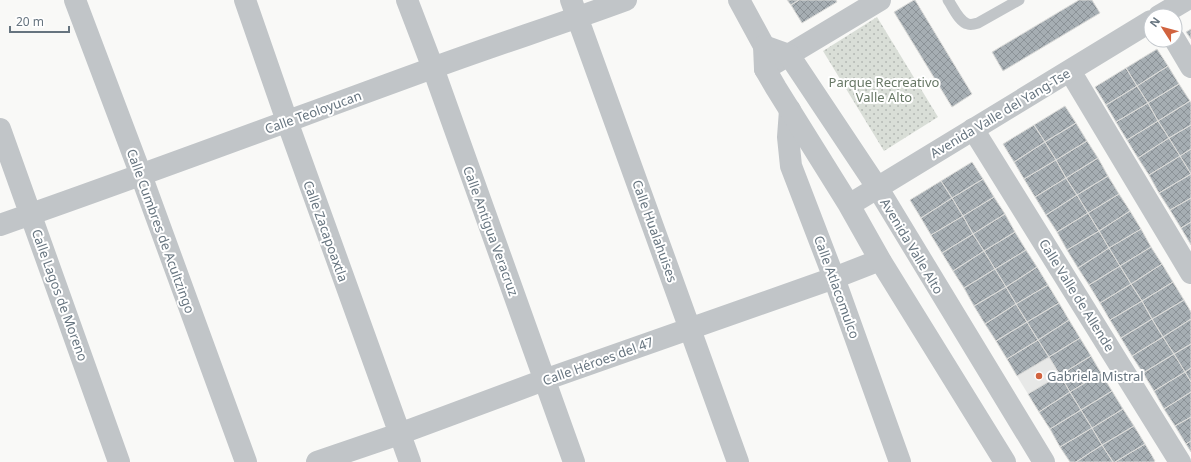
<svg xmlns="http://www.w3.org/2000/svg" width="1191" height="462" viewBox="0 0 1191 462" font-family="'Noto Sans',sans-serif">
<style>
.built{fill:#e7e8e7}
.grass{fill:url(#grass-dots)}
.building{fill:url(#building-cross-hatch);stroke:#dbdbd9}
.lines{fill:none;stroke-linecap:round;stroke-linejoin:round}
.service{stroke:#c1c5c8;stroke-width:11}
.minor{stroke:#c1c5c8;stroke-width:22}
.tertiary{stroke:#c1c5c8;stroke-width:22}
.poi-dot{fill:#d1633f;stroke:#fff;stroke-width:1.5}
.labels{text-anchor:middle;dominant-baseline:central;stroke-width:4;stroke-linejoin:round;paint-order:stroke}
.park-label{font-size:13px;fill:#687866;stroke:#fff}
.street-label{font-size:13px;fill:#66747f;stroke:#fff}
.poi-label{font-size:13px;fill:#66747f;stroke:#fff;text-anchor:start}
</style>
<defs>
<pattern id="grass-dots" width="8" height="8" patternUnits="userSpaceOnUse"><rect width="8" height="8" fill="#d9ded7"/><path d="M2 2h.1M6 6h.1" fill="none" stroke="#b4b9b4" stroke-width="1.8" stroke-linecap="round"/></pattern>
<pattern id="building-cross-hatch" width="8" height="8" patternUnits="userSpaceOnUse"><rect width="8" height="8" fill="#a6aeb3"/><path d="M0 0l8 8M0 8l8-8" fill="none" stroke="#8b9297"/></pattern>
</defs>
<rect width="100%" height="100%" fill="#f9f9f7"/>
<!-- built -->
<path class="built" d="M1049 357 1060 375 1028 394 1017 376Z"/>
<!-- grass -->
<path class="grass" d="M877 17 938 117 884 151 823 51Z"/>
<!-- building -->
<path class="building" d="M787 0H799L791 5Z
M799 0H836L837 2 802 23 791 5Z
M914 0H915L972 94 952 107 894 12Z
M1079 0H1092L1100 13 1003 71 992 52Z
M1191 29V39L1186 32Z
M1157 49 1168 66 1137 86 1126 68Z
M1168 66 1179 84 1148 103 1137 86Z
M1126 68 1137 86 1106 105 1095 87Z
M1179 84 1190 101 1158 121 1148 103Z
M1137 86 1148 103 1116 122 1106 105Z
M1190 101 1191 103V125L1169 138 1158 121Z
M1148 103 1158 121 1127 140 1116 122Z
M1065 106 1076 123 1045 142 1034 125Z
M1158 121 1169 138 1138 158 1127 140Z
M1076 123 1087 141 1056 160 1045 142Z
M1034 125 1045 142 1014 162 1003 144Z
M1191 125V149L1180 156 1169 138Z
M1169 138 1180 156 1149 175 1138 158Z
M1087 141 1098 158 1066 178 1056 160Z
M1045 142 1056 160 1024 179 1014 162Z
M1191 149V174L1180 156Z
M1180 156 1191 174 1159 193 1149 175Z
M1098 158 1108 176 1077 195 1066 178Z
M1056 160 1066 178 1035 197 1024 179Z
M972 162 983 179 952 198 941 181Z
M1191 174V198L1170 210 1159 193Z
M1108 176 1119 194 1088 213 1077 195Z
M1066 178 1077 195 1046 215 1035 197Z
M983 179 994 197 963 216 952 198Z
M941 181 952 198 921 218 910 200Z
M1119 194 1130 211 1099 231 1088 213Z
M1077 195 1088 213 1057 232 1046 215Z
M994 197 1005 214 973 234 963 216Z
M952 198 963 216 931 235 921 218Z
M1191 198V222L1181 228 1170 210Z
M1130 211 1141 229 1109 248 1099 231Z
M1088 213 1099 231 1067 250 1057 232Z
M1005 214 1015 232 984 251 973 234Z
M963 216 973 234 942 253 931 235Z
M1191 222V245L1181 228Z
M1141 229 1151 247 1120 266 1109 248Z
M1099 231 1109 248 1078 268 1067 250Z
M1015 232 1026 250 995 269 984 251Z
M973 234 984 251 953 271 942 253Z
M1151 247 1162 264 1131 284 1120 266Z
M1109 248 1120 266 1089 285 1078 268Z
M1026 250 1037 267 1006 287 995 269Z
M984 251 995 269 964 288 953 271Z
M1162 264 1173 282 1142 301 1131 284Z
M1120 266 1131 284 1100 303 1089 285Z
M1037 267 1048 285 1016 304 1006 287Z
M995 269 1006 287 974 306 964 288Z
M1173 282 1184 300 1152 319 1142 301Z
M1131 284 1142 301 1110 320 1100 303Z
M1048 285 1059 303 1027 322 1016 304Z
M1006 287 1016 304 985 324 974 306Z
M1184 300 1191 312V319L1163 337 1152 319Z
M1142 301 1152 319 1121 338 1110 320Z
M1059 303 1069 320 1038 340 1027 322Z
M1016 304 1027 322 996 341 985 324Z
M1152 319 1163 337 1132 356 1121 338Z
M1191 319V344L1174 354 1163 337Z
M1069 320 1080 338 1049 357 1038 340Z
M1027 322 1038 340 1007 359 996 341Z
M1163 337 1174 354 1143 373 1132 356Z
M1080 338 1091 356 1060 375 1049 357Z
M1038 340 1049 357 1017 376 1007 359Z
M1191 344V368L1185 372 1174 354Z
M1174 354 1185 372 1154 391 1143 373Z
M1091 356 1101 373 1070 392 1060 375Z
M1191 368V382L1185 372Z
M1185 372 1191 382V392L1164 409 1154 391Z
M1101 373 1112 391 1081 410 1070 392Z
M1060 375 1070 392 1039 412 1028 394Z
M1112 391 1123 409 1092 428 1081 410Z
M1070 392 1081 410 1050 429 1039 412Z
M1191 392V417L1175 426 1164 409Z
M1123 409 1134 426 1102 445 1092 428Z
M1081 410 1092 428 1060 447 1050 429Z
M1191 417V441L1186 444 1175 426Z
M1134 426 1145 444 1115 462H1113L1102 445Z
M1092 428 1102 445 1076 462H1070L1060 447Z
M1191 441V452L1186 444Z
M1145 444 1155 461 1154 462H1115Z
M1102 445 1113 462H1076Z"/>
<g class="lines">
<!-- service -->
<path class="service" d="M948 0C953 7 959 22 968 24 971 25 975 24 978 23L1019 0"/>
<!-- minor -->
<path class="minor" d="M75 0 141 175 246 462
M245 0 287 121 410 462
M407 0 433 68 574 462
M571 0 738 462
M739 0 764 46
M1175 40 1191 67
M765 69 880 0
M1070 71 1191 273
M790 110 788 137 791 166 834 278 900 462
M0 129 119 462
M973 129 1180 462
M0 225C144 175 287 121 430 69 495 45 561 24 626 0
M317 462 399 434 544 380 834 278 880 260"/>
<!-- tertiary -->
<path class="tertiary" d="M1159 16 1186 0
M849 205 1151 21
M1005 462 880 260 849 205 776 88 765 69 764 46 789 55 877 187 1044 462"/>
</g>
<!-- markers -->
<circle class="poi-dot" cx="1039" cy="376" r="4"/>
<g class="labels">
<!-- park labels -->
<g class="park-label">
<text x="884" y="82">Parque Recreativo<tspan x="884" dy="15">Valle Alto</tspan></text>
</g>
<!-- street labels -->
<g class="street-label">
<text transform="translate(313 112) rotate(-20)">Calle Teoloyucan</text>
<text transform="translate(1000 113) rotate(-31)">Avenida Valle del Yang-Tse</text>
<text transform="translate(161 231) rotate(70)">Calle Cumbres de Acultzingo</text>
<text transform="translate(326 231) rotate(70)">Calle Zacapoaxtla</text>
<text transform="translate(491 231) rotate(70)">Calle Antigua Veracruz</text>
<text transform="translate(655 231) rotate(70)">Calle Hualahuises</text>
<text transform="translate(912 246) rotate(59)">Avenida Valle Alto</text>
<text transform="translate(837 287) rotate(70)">Calle Atlacomulco</text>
<text transform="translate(60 295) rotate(70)">Calle Lagos de Moreno</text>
<text transform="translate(1077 295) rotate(58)">Calle Valle de Allende</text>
<text transform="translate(598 361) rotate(-20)">Calle Héroes del 47</text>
</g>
<!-- poi labels -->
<g class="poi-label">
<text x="1047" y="376">Gabriela Mistral</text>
</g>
</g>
<!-- north arrow -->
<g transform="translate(1163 28) rotate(306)"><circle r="19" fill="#ffffff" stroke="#c2c7cc"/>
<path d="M0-3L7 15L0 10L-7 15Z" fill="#d1633f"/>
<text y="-6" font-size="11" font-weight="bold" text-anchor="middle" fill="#66747f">N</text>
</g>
<!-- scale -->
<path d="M10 26v6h59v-6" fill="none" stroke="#66747f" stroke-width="2"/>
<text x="16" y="26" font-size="12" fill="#66747f" stroke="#ffffff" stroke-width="3" paint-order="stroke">20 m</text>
</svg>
